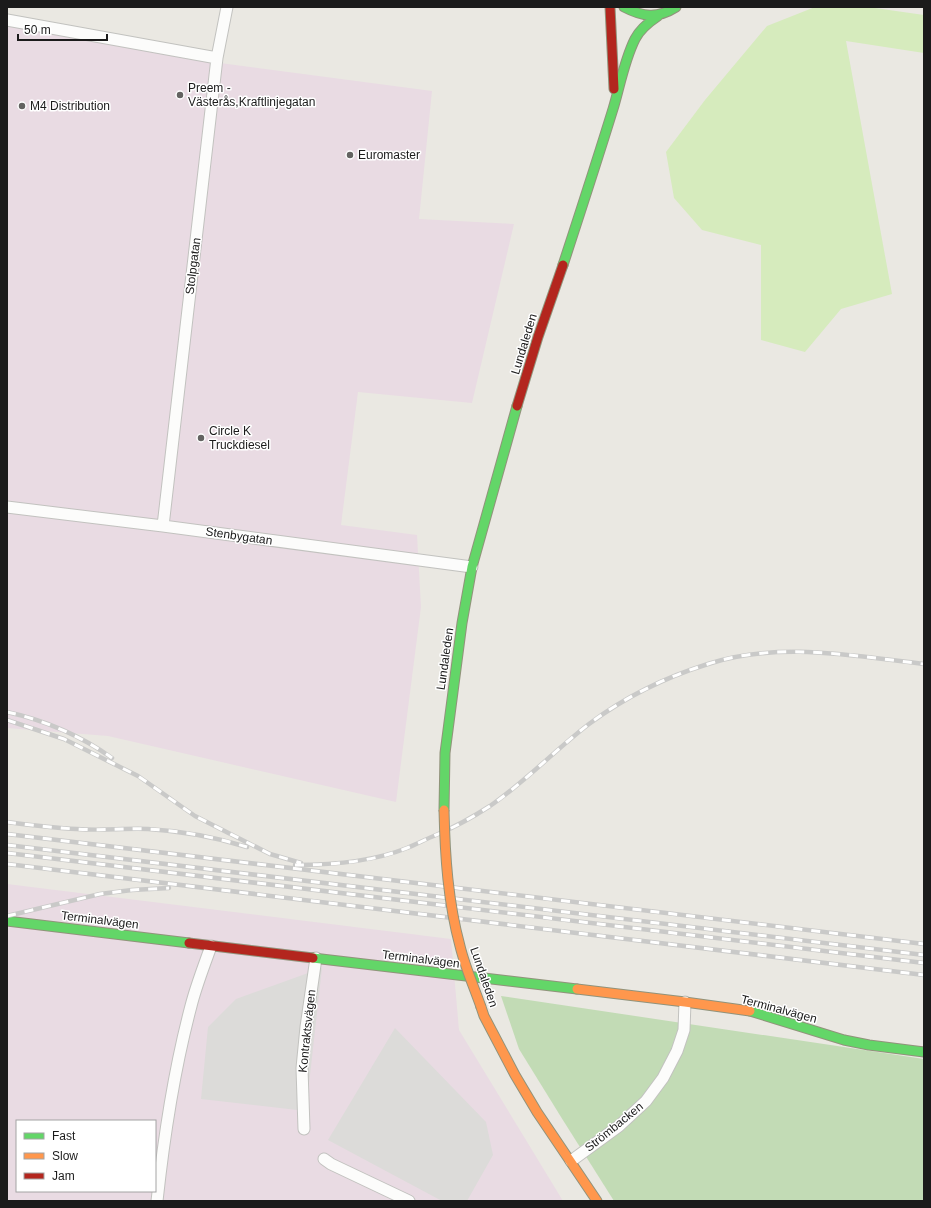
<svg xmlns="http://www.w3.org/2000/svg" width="931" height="1208" viewBox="0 0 931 1208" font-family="Helvetica,sans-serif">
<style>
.industrial{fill:#e9dbe3;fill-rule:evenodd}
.grass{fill:#d6ebbd}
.forest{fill:#c2dbb5}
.parking{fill:#dcdbd9}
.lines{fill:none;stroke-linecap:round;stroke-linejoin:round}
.street-casing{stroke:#c2c2bf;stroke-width:13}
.fast-casing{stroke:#91937b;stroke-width:11}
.slow-casing{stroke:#91937b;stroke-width:11}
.jam-casing{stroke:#91937b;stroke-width:11}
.street{stroke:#fcfcfb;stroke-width:11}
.fast{stroke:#63d668;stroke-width:9}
.slow{stroke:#ff974d;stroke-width:9}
.jam{stroke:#b3261e;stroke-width:9}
.rail-casing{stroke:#c9c9c8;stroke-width:4.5}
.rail{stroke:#fff;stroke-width:3;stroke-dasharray:9;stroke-linecap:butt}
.slow-bridge-casing{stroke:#91937b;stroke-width:11;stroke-linecap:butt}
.slow-bridge{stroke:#ff974d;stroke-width:9}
.poi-dot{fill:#636361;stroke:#fff;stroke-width:1.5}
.labels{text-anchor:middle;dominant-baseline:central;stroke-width:3;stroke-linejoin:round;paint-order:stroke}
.poi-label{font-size:12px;fill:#1b1b1b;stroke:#fff;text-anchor:start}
.street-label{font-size:12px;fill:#1b1b1b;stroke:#fff}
</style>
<rect width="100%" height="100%" fill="#eae8e2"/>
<!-- industrial -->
<path class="industrial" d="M7 26 220 63 432 91 419 219 514 224 472 403 358 392 341 525 417 535 421 607 396 802 108 736 7 728Z
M7 884 451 939 459 1030 563 1201H7ZM17 1121H155V1191H17Z"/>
<!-- grass -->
<path class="grass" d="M815 7H868L924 15V53L846 41 892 294 841 309 805 352 761 340V245L702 230 674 198 666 152 705 100 767 26Z"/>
<!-- forest -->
<path class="forest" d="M501 996 924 1059V1201H614L561 1117 519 1049Z"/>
<!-- parking -->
<path class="parking" d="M322 968 306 1111 201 1099 208 1027 236 999Z
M395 1028 486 1122 493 1155 467 1201H442L328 1140Z"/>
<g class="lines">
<defs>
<path id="street" d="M7 20 217 58
M7 507 163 526 472 567
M163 526 217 58 227 7
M304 1129 302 1068 306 1027 316 958
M324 1159 331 1164 409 1201
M571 1161 619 1126 646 1101 663 1078 677 1051 684 1030 685 1002
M157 1201C164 1136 174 1070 191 1006 196 986 204 966 211 946"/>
<path id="fast" d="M624 7C643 17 657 19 676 7
M563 265C580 213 597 161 613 109 620 86 624 61 635 39 640 29 649 22 658 16
M444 810 445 753 462 623 472 567 517 406
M7 921 189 943
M313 958 577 989
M750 1011 844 1040 869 1045 924 1052"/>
<path id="slow" d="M577 989 685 1002 750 1011
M481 1007 484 1016 515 1075 537 1112 597 1201"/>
<path id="jam" d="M610 7 614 89
M517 406 538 337 563 265
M189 943 313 958"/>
</defs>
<!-- street casing -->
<use href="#street" class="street-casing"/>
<!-- fast casing -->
<use href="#fast" class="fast-casing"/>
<!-- slow casing -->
<use href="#slow" class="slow-casing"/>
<!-- jam casing -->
<use href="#jam" class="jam-casing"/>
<!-- street -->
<use href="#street" class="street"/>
<!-- fast -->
<use href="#fast" class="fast"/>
<!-- slow -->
<use href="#slow" class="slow"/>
<!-- jam -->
<use href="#jam" class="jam"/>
<defs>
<path id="rail" d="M7 712C44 720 81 736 112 758
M7 720 64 739 138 776 195 816 270 854 301 863
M7 822C30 825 54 828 77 829 101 831 124 828 148 829 182 831 215 837 247 847
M7 834 924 944
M7 845 924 955
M7 853 924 963
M7 864 924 975
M295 865C332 865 372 862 407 848 417 844 426 839 436 835 455 827 473 817 490 806 525 782 555 750 589 724 625 697 666 677 708 664 779 641 853 656 924 664
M7 916 100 894 132 890 169 888"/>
</defs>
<!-- rail casing -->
<use href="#rail" class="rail-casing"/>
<!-- rail -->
<use href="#rail" class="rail"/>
<defs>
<path id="slow-bridge" d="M444 810C445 856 448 902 460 946 465 967 474 987 481 1007"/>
</defs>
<!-- slow-bridge casing -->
<use href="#slow-bridge" class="slow-bridge-casing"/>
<!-- slow-bridge -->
<use href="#slow-bridge" class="slow-bridge"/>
</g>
<!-- markers -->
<g class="poi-dot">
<circle cx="180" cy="95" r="4"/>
<circle cx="22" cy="106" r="4"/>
<circle cx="350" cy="155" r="4"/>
<circle cx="201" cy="438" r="4"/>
</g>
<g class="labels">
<!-- poi labels -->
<g class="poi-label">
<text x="188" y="88">Preem -<tspan x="188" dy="14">Västerås,Kraftlinjegatan</tspan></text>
<text x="30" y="106">M4 Distribution</text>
<text x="358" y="155">Euromaster</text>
<text x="209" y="431">Circle K<tspan x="209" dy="14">Truckdiesel</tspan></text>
</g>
<!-- street labels -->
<g class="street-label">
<text transform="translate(193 266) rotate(-83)">Stolpgatan</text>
<text transform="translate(524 344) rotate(-73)">Lundaleden</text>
<text transform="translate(239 536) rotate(8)">Stenbygatan</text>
<text transform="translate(445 659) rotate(-82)">Lundaleden</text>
<text transform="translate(100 920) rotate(7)">Terminalvägen</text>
<text transform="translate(421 959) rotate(7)">Terminalvägen</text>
<text transform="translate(484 977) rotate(71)">Lundaleden</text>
<text transform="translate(779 1009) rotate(15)">Terminalvägen</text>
<text transform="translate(307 1031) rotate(-84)">Kontraktsvägen</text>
<text transform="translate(614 1127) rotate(-39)">Strömbacken</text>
</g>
</g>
<!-- border -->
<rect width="931" height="1208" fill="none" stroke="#1b1b1b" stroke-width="16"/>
<!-- legend -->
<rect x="16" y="1120" width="140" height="72" fill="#ffffff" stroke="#a4a4a4"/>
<rect x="24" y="1133" width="20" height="6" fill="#63d668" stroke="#a4a4a4"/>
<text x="52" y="1140" font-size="12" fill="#1b1b1b">Fast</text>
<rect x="24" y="1153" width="20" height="6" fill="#ff974d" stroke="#a4a4a4"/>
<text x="52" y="1160" font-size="12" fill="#1b1b1b">Slow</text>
<rect x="24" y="1173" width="20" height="6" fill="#b3261e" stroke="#a4a4a4"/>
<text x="52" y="1180" font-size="12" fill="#1b1b1b">Jam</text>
<!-- scale -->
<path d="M18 34v6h89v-6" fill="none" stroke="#1b1b1b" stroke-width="2"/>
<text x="24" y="34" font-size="12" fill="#1b1b1b" stroke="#ffffff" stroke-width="3" paint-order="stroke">50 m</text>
</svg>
